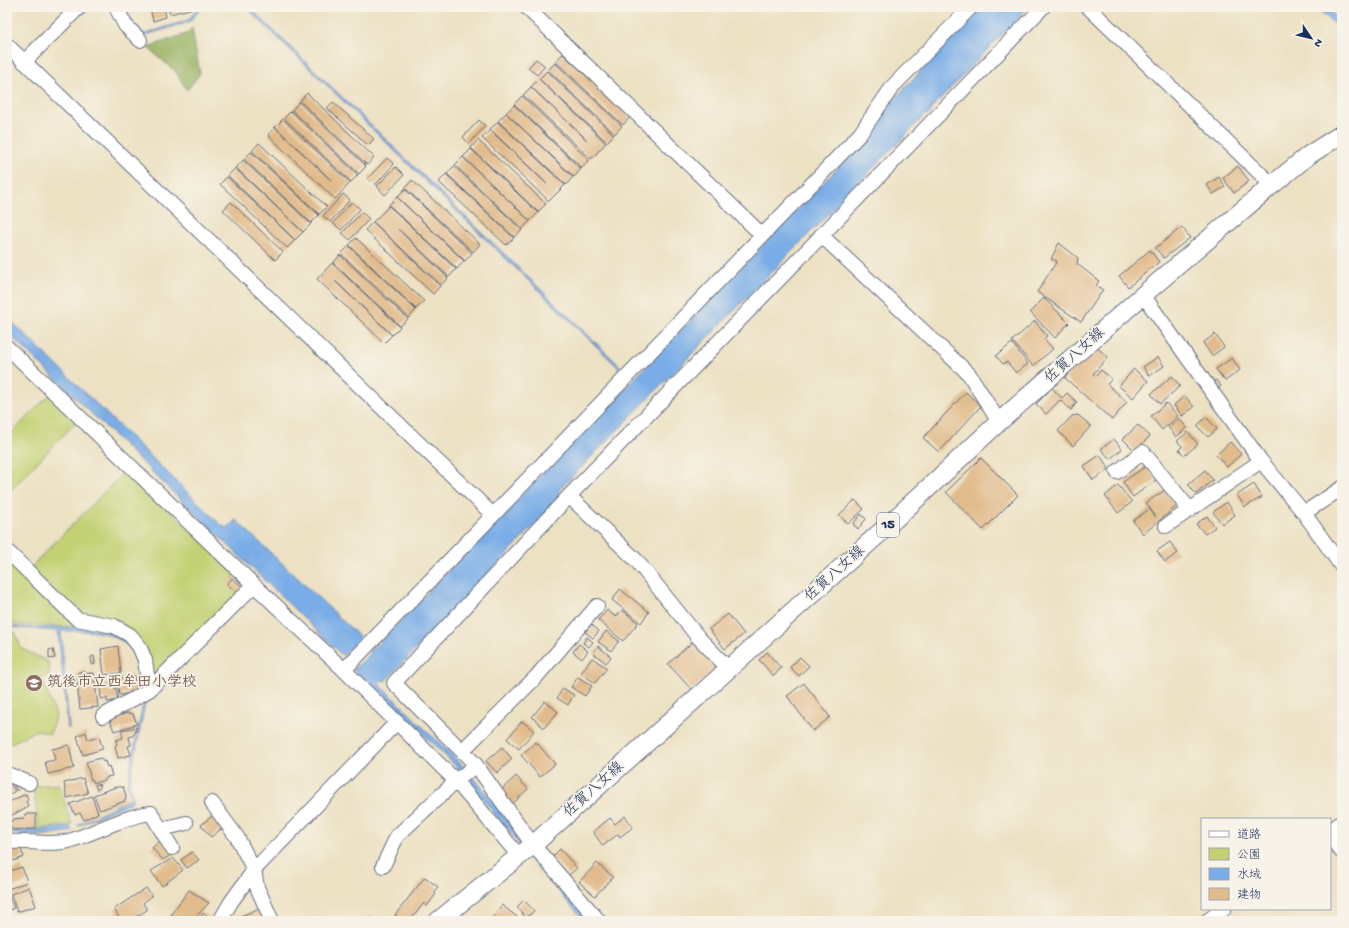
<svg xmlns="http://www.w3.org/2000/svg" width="1349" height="928" viewBox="0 0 1349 928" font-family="'Gochi Hand','Klee One',sans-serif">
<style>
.green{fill:#c3d173;stroke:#6f8068}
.forest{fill:#9ab365;stroke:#5a7162}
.water{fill:#7aade7;stroke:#4a6ea2}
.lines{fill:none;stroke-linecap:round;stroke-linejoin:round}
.stream{stroke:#7aade7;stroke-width:3.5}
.building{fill:#e1bb8b}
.minor-casing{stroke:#646d81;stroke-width:16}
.major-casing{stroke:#646d81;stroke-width:20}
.minor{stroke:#fff;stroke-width:14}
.major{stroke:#fff;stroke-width:18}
.labels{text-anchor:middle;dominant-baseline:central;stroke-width:3.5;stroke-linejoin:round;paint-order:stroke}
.shield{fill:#f7f3e8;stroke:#5d6a87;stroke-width:1}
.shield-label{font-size:14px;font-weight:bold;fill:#1b2f5e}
.street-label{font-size:15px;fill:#1b2f5e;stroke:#f7f3e8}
.education-label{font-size:15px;font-weight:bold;fill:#785e54;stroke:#f7f3e8;text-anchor:start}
</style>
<rect width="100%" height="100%" fill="#f7f3e8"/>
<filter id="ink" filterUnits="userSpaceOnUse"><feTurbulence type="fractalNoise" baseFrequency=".025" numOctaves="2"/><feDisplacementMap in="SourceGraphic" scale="8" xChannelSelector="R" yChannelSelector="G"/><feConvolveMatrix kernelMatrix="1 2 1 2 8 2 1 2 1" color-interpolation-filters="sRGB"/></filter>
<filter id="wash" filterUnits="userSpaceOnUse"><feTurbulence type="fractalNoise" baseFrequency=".012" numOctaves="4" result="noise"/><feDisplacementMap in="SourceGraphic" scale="16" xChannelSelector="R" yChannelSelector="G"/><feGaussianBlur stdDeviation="0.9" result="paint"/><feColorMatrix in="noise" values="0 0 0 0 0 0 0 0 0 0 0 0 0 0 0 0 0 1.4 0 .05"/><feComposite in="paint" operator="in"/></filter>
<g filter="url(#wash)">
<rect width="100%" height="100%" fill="#ede1c3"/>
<!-- green -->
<path class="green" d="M50 394 77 421 7 494V438Z
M127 469 234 573 237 596 158 677 152 676 144 648 80 617 30 568Z
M12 563 77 627 7 624V568Z
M7 632H15L21 648 48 662 50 675 41 677 56 715 50 734 37 730 7 745Z
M59 784 72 825 39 829 33 786Z"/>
<!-- forest -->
<path class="forest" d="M192 28 200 74 187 90 175 71 147 47 186 34Z"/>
<!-- water -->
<path class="water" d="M126 7 133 23 145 34 188 20 199 7H202L189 22 143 36 131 22 123 8Z
M246 7H249L623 369 622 371Z
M982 7H1028L930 110 931 112 927 115 926 114 558 491 560 494 558 501 385 681 381 680 378 683 472 775 536 857 589 918 584 920 542 873 459 769 388 700 386 702 353 670 369 655 370 649 375 647 858 147 897 96Z
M1316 7H1326L1342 22V31Z
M7 317 221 525 227 528 236 520 361 638 359 639 361 641 359 644 357 643 343 656 7 332Z
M247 595 145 704 129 785 133 799 131 802 78 826V825L131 798 127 785 143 703Z
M7 625C44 634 113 614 135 652 141 663 140 679 142 692L139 693C138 681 139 666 134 655 120 628 86 631 61 631L69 728 68 729 58 631 7 627Z
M70 827 72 831 40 836 7 833V831L44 830Z"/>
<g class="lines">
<!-- stream -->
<path class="stream" d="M82 13 91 7"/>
</g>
<g id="blocks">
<!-- building -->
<path class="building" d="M164 7 166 17 153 21 150 8Z
M168 7H193L194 8 170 14Z
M563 54 630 117 623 125 555 61Z
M536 59 545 66 537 75 528 68Z
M555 63 622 126 615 134 548 70Z
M547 71 614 135 607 142 539 79Z
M539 79 606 143 591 159 523 95 531 87 588 141 531 87Z
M307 93 374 157 367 165 300 101Z
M522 96 589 160 582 168 514 104Z
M299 102 366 166 359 174 292 110Z
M333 102 374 139 368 145 327 108Z
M514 105 581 169 574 177 506 113Z
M291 111 358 175 351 182 284 118Z
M506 113 573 177 566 185 498 121Z
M283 119 350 183 335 199 268 135 275 127 332 181 275 127Z
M479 120 485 126 469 144 463 137Z
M498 122 565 185 549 201 482 138 490 130 547 184 490 129Z
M478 140 546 204 538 212 471 148Z
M259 143 327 207 319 214 252 151Z
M471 149 538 213 530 221 463 157Z
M251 152 319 215 311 223 244 159Z
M463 157 530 221 522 229 455 165Z
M387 158 394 164 375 185 368 178Z
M243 160 311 224 303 232 236 168Z
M454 166 522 230 514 237 447 174Z
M1238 166 1249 181 1234 193 1223 178Z
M396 167 404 175 385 195 377 186Z
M235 168 303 232 295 240 228 176Z
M446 174 514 238 506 245 439 182Z
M227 177 295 240 287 248 220 184Z
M1219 177 1225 187 1213 194 1207 185Z
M412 180 480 244 473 252 405 188Z
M405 189 472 253 465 261 397 197Z
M343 194 350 200 330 222 323 216Z
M397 197 464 261 457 269 389 205Z
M231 202 283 252 275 260 223 210Z
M352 202 360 209 341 230 333 223Z
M389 206 456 269 449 277 398 229 448 278 441 285 373 222Z
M362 212 369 219 350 240 342 233Z
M373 222 440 286 433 294 365 230Z
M1182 227 1190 238 1164 258 1155 248Z
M356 238 424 301 416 309 349 245Z
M1059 243 1078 258 1077 264 1099 281 1096 285 1103 290 1081 322 1037 292 1057 261 1051 259Z
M349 246 416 310 409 318 341 254Z
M1150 250 1159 262 1128 287 1119 276Z
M340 255 408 319 400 326 333 263Z
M332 263 400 327 392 335 335 281 392 335 384 343 317 279Z
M1044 298 1069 323 1055 338 1030 312Z
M1035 321 1047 336 1044 339 1053 349 1033 366 1012 341Z
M1215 334 1224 347 1212 356 1203 343Z
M1012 343 1028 364 1016 373 1007 362 1003 364 996 356Z
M1094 345 1108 357 1093 374 1096 376 1101 370 1112 379 1107 384 1127 402 1112 420 1065 378Z
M1158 357 1164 366 1149 376 1143 367Z
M1232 358 1240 370 1225 381 1216 369Z
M1134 369 1148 381 1133 398 1119 386Z
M1172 376 1180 386 1160 404 1151 394Z
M1216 380 1221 386 1216 390 1211 384Z
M1052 388 1062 398 1067 393 1077 402 1071 410 1060 400 1046 414 1036 404Z
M966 392 981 406 939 452 923 438Z
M1185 396 1194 407 1182 416 1174 405Z
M1166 403 1178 416 1162 430 1151 416Z
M1078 415 1091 426 1073 446 1058 431 1072 416Z
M1206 417 1217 429 1208 437 1197 426Z
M1179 418 1187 428 1176 437 1168 427Z
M1138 425 1150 436 1135 451 1123 439Z
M1188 432 1198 444 1184 456 1179 450 1182 446 1177 441Z
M1114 439 1122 449 1110 459 1101 449Z
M1230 442 1241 454 1227 467 1216 455Z
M1100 455 1109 469 1093 480 1084 466Z
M981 458 1018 495 983 530 946 492Z
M1146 466 1156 480 1133 497 1123 482Z
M1205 470 1213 480 1196 494 1188 484Z
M1254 484 1262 497 1245 507 1237 495Z
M1118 485 1132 502 1118 513 1105 496Z
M1165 490 1177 506 1143 534 1133 521 1149 509 1156 517 1146 503Z
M855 500 864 509 848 524 839 515Z
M1227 502 1235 515 1222 524 1213 512Z
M861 514 866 519 858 529 853 524Z
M1207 516 1215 527 1205 534 1196 524Z
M1170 542 1178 553 1165 562 1157 551Z
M232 578 244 588 239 594 227 584Z
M620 589 649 612 641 623 612 600Z
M607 610 616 617 622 610 638 623 623 641 598 620Z
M728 614 744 634 725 649 709 629Z
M591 624 599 631 593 638 585 632Z
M606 631 619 641 611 651 598 642Z
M587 637 593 642 589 647 583 643Z
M698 637 721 664 692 690 668 664Z
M579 644 588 651 582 659 573 652Z
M118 646 121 673 104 675 101 649Z
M598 646 611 657 606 663 593 653Z
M53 649 55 658 49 659V650Z
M767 652 781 668 774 676 759 660Z
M94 656 95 664 92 665 91 657Z
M800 657 809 666 799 676 790 667Z
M592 658 607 668 595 683 581 673Z
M84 671 85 674 94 673 98 707 80 709 76 675 79 672Z
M134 676 137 692 119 695 117 679Z
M578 677 592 686 585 696 571 687Z
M115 683 118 700 107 702V698L101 699 100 685Z
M804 683 830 717 813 731 787 696Z
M563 688 574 695 568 705 557 698Z
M545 701 558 712 544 728 532 717Z
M128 713 133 714 137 724 114 731 110 720 113 717Z
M522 721 534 731 519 749 507 739Z
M137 727 134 735 129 737 131 745 128 746 131 755 118 758 115 746 117 744 116 740 123 738 121 730Z
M86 732 88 740 99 737 103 749 83 755 77 736Z
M536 742 555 764 540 777 521 755Z
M69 745 74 768 48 774 45 762 55 760 52 749Z
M502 747 512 759 497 773 486 761Z
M101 758 103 762 105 761 107 767 109 766 112 776 107 777 105 780 94 783 93 780H91L86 762Z
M516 776 528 789 511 805 499 792Z
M83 778 88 793 67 798 64 783Z
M17 782 20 789 17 791 13 784Z
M10 783 15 791 7 796V785Z
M99 784 100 788 97 790 95 785Z
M116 787H123L126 796 125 801 100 810 94 795Z
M26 794 28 799 26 802 29 806 7 818V800L11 801Z
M92 796 98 813 84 820 80 813 75 815 70 804Z
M25 814H36V829L14 830 7 824V821H12L13 819 24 818Z
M215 814 225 826 211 837 201 825Z
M625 816 633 827 620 837 618 834 603 846 593 832 610 818 615 824Z
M162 839 173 854 163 860 152 848Z
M11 841 21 849 24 857 10 862 7 853Z
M560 849 577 868 569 875 552 857Z
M192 852 199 860 187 868 181 860Z
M173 858 183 870 162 886 151 871Z
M597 863 613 877 595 896 579 882Z
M22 867 27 882 8 889 7 872Z
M425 877 438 887 434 892 436 894 427 906 424 903 410 921H403L395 915Z
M29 887 36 906 17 912 11 894Z
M146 888 152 896 143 903 147 910 134 918 136 921H121L114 909Z
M189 890 209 903 192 921H183L171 914Z
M8 893 14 908 7 911V894Z
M524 900 534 911 526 918 517 907Z
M502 905 522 921H490Z
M260 908 264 921H229Z
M203 913 214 921H198Z
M370 917 375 921H367Z"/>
</g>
</g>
<g filter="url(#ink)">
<use href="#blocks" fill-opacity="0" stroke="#646d81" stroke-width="1"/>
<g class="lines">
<defs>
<path id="minor" d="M116 7 125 25 140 40
M526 7 762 235
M1088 7 1272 185
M7 45 493 515
M24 62 79 7
M821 235 969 374 999 422
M1143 295 1261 461 1304 513 1342 567
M7 347 254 585 344 670 456 781 520 857
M1117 472 1143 452 1190 510
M569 496 636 560 698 637 729 669
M1304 513 1342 488
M1166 526 1261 461
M7 551 77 619 114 626 130 635 139 646 145 660 149 690
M344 670 860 134 893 86 971 7
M103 716 149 690 254 585
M463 750 536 677 597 606
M7 774 29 783
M212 803 237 837 254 870 257 887 272 921
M162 829 186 823
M1330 832 1342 822
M1330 837 1342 852
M7 842C27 840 49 846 69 841 97 832 122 817 151 813L172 848
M383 866 397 836 456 781 476 765
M220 921 231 902 254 870 397 722
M599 921 533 845 476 765 394 683 569 496 1043 7
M1207 921 1224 909"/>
<path id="major" d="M438 921 533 845 883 530 999 422 1143 295 1272 185 1309 155 1342 134"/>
</defs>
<!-- minor casing -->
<use href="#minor" class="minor-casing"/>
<!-- major casing -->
<use href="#major" class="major-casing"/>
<!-- minor -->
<use href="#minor" class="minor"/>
<!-- major -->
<use href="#major" class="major"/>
</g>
</g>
<!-- icons -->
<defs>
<symbol id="school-disc" viewBox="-11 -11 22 22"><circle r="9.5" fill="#8d6e63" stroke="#f7f3e8"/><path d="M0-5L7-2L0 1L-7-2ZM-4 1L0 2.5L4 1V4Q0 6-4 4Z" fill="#fff"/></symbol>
</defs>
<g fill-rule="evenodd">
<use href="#school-disc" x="24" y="673" width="20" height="20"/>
</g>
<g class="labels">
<!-- shield labels -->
<rect class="shield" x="877" y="513" width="22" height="24" rx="3"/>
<g class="shield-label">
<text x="888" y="525">15</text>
</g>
<!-- street labels -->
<g class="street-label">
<text transform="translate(1075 356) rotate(-42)">佐賀八女線</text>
<text transform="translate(835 574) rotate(-42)">佐賀八女線</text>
<text transform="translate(594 790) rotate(-42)">佐賀八女線</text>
</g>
<!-- education labels -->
<g class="education-label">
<text x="47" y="683">筑後市立西牟田小学校</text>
</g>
</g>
<!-- margin -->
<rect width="1349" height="928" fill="none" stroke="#f7f3e8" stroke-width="24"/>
<!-- legend -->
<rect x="1201" y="818" width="130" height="92" fill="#f7f3e8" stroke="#9fa5b1"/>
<rect x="1209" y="831" width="20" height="6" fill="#ffffff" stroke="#9fa5b1"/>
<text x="1237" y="838" font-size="12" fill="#1b2f5e">道路</text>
<rect x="1209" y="848" width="20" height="12" fill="#c3d173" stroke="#9fa5b1"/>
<text x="1237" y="858" font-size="12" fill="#1b2f5e">公園</text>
<rect x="1209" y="868" width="20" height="12" fill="#7aade7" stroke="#9fa5b1"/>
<text x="1237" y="878" font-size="12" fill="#1b2f5e">水域</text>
<rect x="1209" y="888" width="20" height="12" fill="#e1bb8b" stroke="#9fa5b1"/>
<text x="1237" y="898" font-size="12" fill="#1b2f5e">建物</text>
<!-- north arrow -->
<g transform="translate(1311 38) rotate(125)" stroke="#f7f3e8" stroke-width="3" paint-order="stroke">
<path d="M0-3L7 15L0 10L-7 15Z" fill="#1b2f5e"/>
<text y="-6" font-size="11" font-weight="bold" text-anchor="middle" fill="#1b2f5e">N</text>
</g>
</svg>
